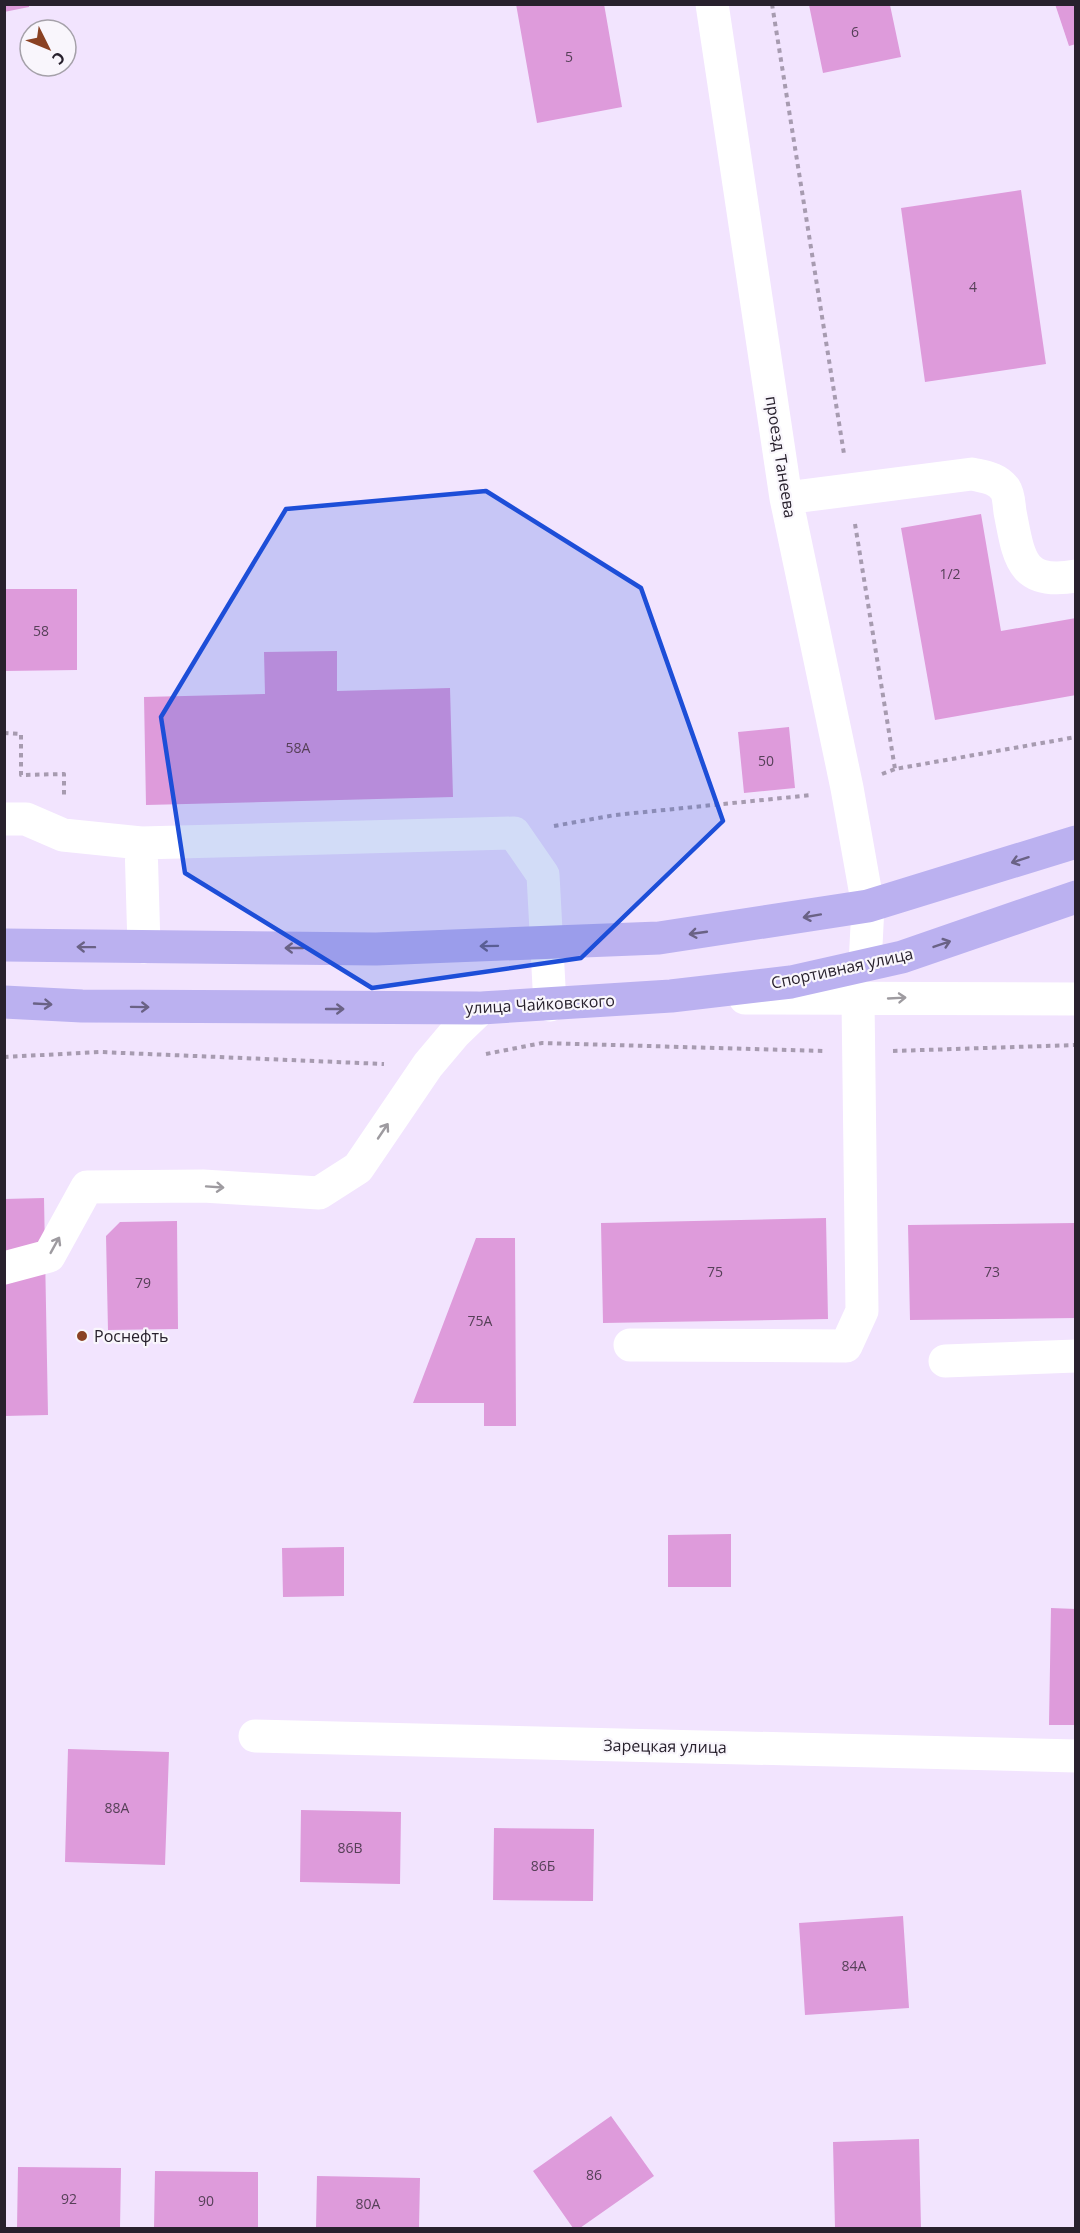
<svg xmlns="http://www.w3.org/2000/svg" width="1080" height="2233" viewBox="0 0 1080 2233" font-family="'Open Sans',sans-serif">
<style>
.building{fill:#de9bdb}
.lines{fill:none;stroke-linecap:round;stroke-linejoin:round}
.path{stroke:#a79bb0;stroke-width:4;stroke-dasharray:4.5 4.5;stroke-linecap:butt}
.minor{stroke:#fff;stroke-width:33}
.highway{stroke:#bbb1f0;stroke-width:33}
.oneway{stroke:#6a6285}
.oneway2{stroke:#9e9ba0}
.marked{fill:#1d4ed8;fill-opacity:0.2;stroke:#1d4ed8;stroke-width:4.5;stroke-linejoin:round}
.poi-dot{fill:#8a4123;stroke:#f9f6fc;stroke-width:2}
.labels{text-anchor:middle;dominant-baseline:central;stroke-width:4.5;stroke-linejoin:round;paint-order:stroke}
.number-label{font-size:14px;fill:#564058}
.street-label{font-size:16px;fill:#28212d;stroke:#f9f6fc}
.poi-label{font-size:16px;fill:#28212d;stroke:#f9f6fc;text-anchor:start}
</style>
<rect width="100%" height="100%" fill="#f2e4fe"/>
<!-- building -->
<path class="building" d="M4 4H29V7L4 12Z
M516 4H604L622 107 537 123Z
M1055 4H1076V44L1069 46Z
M809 5H890L901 57 823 73Z
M1021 190 1046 364 925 382 901 208Z
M981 514 1001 631 1076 618V695L935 720 901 528Z
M4 589H77V670L4 671Z
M337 651V691L450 688 453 797 146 805 144 697 265 694 264 652Z
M789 727 795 788 744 793 738 732Z
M44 1198 48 1415 4 1416V1199Z
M826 1218 828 1319 603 1323 601 1223Z
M177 1221 178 1329 108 1330 106 1236 120 1222Z
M1076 1223V1318L910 1320 908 1225Z
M476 1238H515L516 1426H484V1403H413Z
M731 1534V1587H668V1535Z
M344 1547V1596L283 1597 282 1548Z
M1051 1608 1076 1609V1725H1049Z
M68 1749 169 1752 165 1865 65 1862Z
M301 1810 401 1812 400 1884 300 1882Z
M494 1828 594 1829 593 1901 493 1900Z
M903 1916 909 2008 805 2015 799 1923Z
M611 2116 654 2176 580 2228H573L533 2171Z
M919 2139 921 2228H835L833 2142Z
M18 2167 121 2168 120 2228H17Z
M155 2171 258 2172V2228H154Z
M317 2176 420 2178 419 2228H316Z"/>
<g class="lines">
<!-- path -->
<path class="path" d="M772 4 844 454
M855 524 895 769 1076 737
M4 733 21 734V775L64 774V796
M882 774 895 769
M554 826 615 815 812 795
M893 1051 1076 1045
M486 1054 542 1043 823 1051
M4 1057 100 1052 384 1064"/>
<!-- minor -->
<path class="minor" d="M712 4 786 498 847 788 868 906 865 965
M786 498 972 474C985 477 997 478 1005 489 1009 495 1009 505 1010 512 1019 557 1020 586 1076 576
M4 819H26L63 835 141 843 144 947
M141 843 514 833 543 875 550 1005
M745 998 1076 999
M4 1268 49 1256 87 1187 203 1186 319 1193 358 1168 428 1065 455 1033 481 1008
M630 1345 846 1346 862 1311 858 1000
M945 1361 1076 1356
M255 1736 1076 1756"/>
<!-- highway -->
<path class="highway" d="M4 945 376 949 659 938 868 906 1076 842
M4 1002 82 1006 481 1008 671 996 791 982 902 957 1076 897"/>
</g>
<!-- one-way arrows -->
<defs><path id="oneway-shaft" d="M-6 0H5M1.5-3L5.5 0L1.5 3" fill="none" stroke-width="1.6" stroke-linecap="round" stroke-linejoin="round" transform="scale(1.5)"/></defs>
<g class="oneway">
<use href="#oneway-shaft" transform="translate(1020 860) rotate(162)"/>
<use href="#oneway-shaft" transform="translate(812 916) rotate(170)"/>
<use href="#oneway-shaft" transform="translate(698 933) rotate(172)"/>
<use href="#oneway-shaft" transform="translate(942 944) rotate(-19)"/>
<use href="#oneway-shaft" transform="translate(489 946) rotate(179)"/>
<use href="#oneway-shaft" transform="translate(86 947) rotate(-179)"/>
<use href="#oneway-shaft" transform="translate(294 948) rotate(-180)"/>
<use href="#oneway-shaft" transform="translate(43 1004) rotate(3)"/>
<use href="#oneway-shaft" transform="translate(140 1007) rotate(1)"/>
<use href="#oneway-shaft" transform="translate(335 1009)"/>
</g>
<g class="oneway2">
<use href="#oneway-shaft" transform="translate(897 998) rotate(-3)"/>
<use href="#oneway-shaft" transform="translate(383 1131) rotate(-56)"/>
<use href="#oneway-shaft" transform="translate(215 1187) rotate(4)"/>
<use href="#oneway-shaft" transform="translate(55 1245) rotate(-61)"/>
</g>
<!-- marked area -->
<path class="marked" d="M486 491 641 588 723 821 581 958 372 988 185 873 161 717 286 509Z"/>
<!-- markers -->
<circle class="poi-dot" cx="82" cy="1336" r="6"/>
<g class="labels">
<!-- number labels -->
<g class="number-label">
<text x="855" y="31">6</text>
<text x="569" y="56">5</text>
<text x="973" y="286">4</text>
<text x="950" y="573">1/2</text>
<text x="41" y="630">58</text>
<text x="298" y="747">58А</text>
<text x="766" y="760">50</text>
<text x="715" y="1271">75</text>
<text x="992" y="1271">73</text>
<text x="143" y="1282">79</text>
<text x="480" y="1320">75А</text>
<text x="117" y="1807">88А</text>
<text x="350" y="1847">86В</text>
<text x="543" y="1865">86Б</text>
<text x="854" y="1965">84А</text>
<text x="594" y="2174">86</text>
<text x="69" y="2198">92</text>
<text x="206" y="2200">90</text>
<text x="368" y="2203">80А</text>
</g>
<!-- street labels -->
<g class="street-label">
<text transform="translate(781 457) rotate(81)">проезд Танеева</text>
<text transform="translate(842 968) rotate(-12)">Спортивная улица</text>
<text transform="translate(540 1004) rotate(-3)">улица Чайковского</text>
<text transform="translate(665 1746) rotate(1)">Зарецкая улица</text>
</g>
<!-- poi labels -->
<g class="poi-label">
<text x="94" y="1336">Роснефть</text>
</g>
</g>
<!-- border -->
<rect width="1080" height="2233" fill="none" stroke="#28212d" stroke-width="12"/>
<!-- north arrow -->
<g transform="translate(48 48) rotate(133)"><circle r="28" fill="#f9f6fc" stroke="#a5a1a9" stroke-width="1.5"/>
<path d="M0-4.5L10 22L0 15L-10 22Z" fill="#8a4123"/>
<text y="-9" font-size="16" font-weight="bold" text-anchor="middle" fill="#28212d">С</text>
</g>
</svg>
